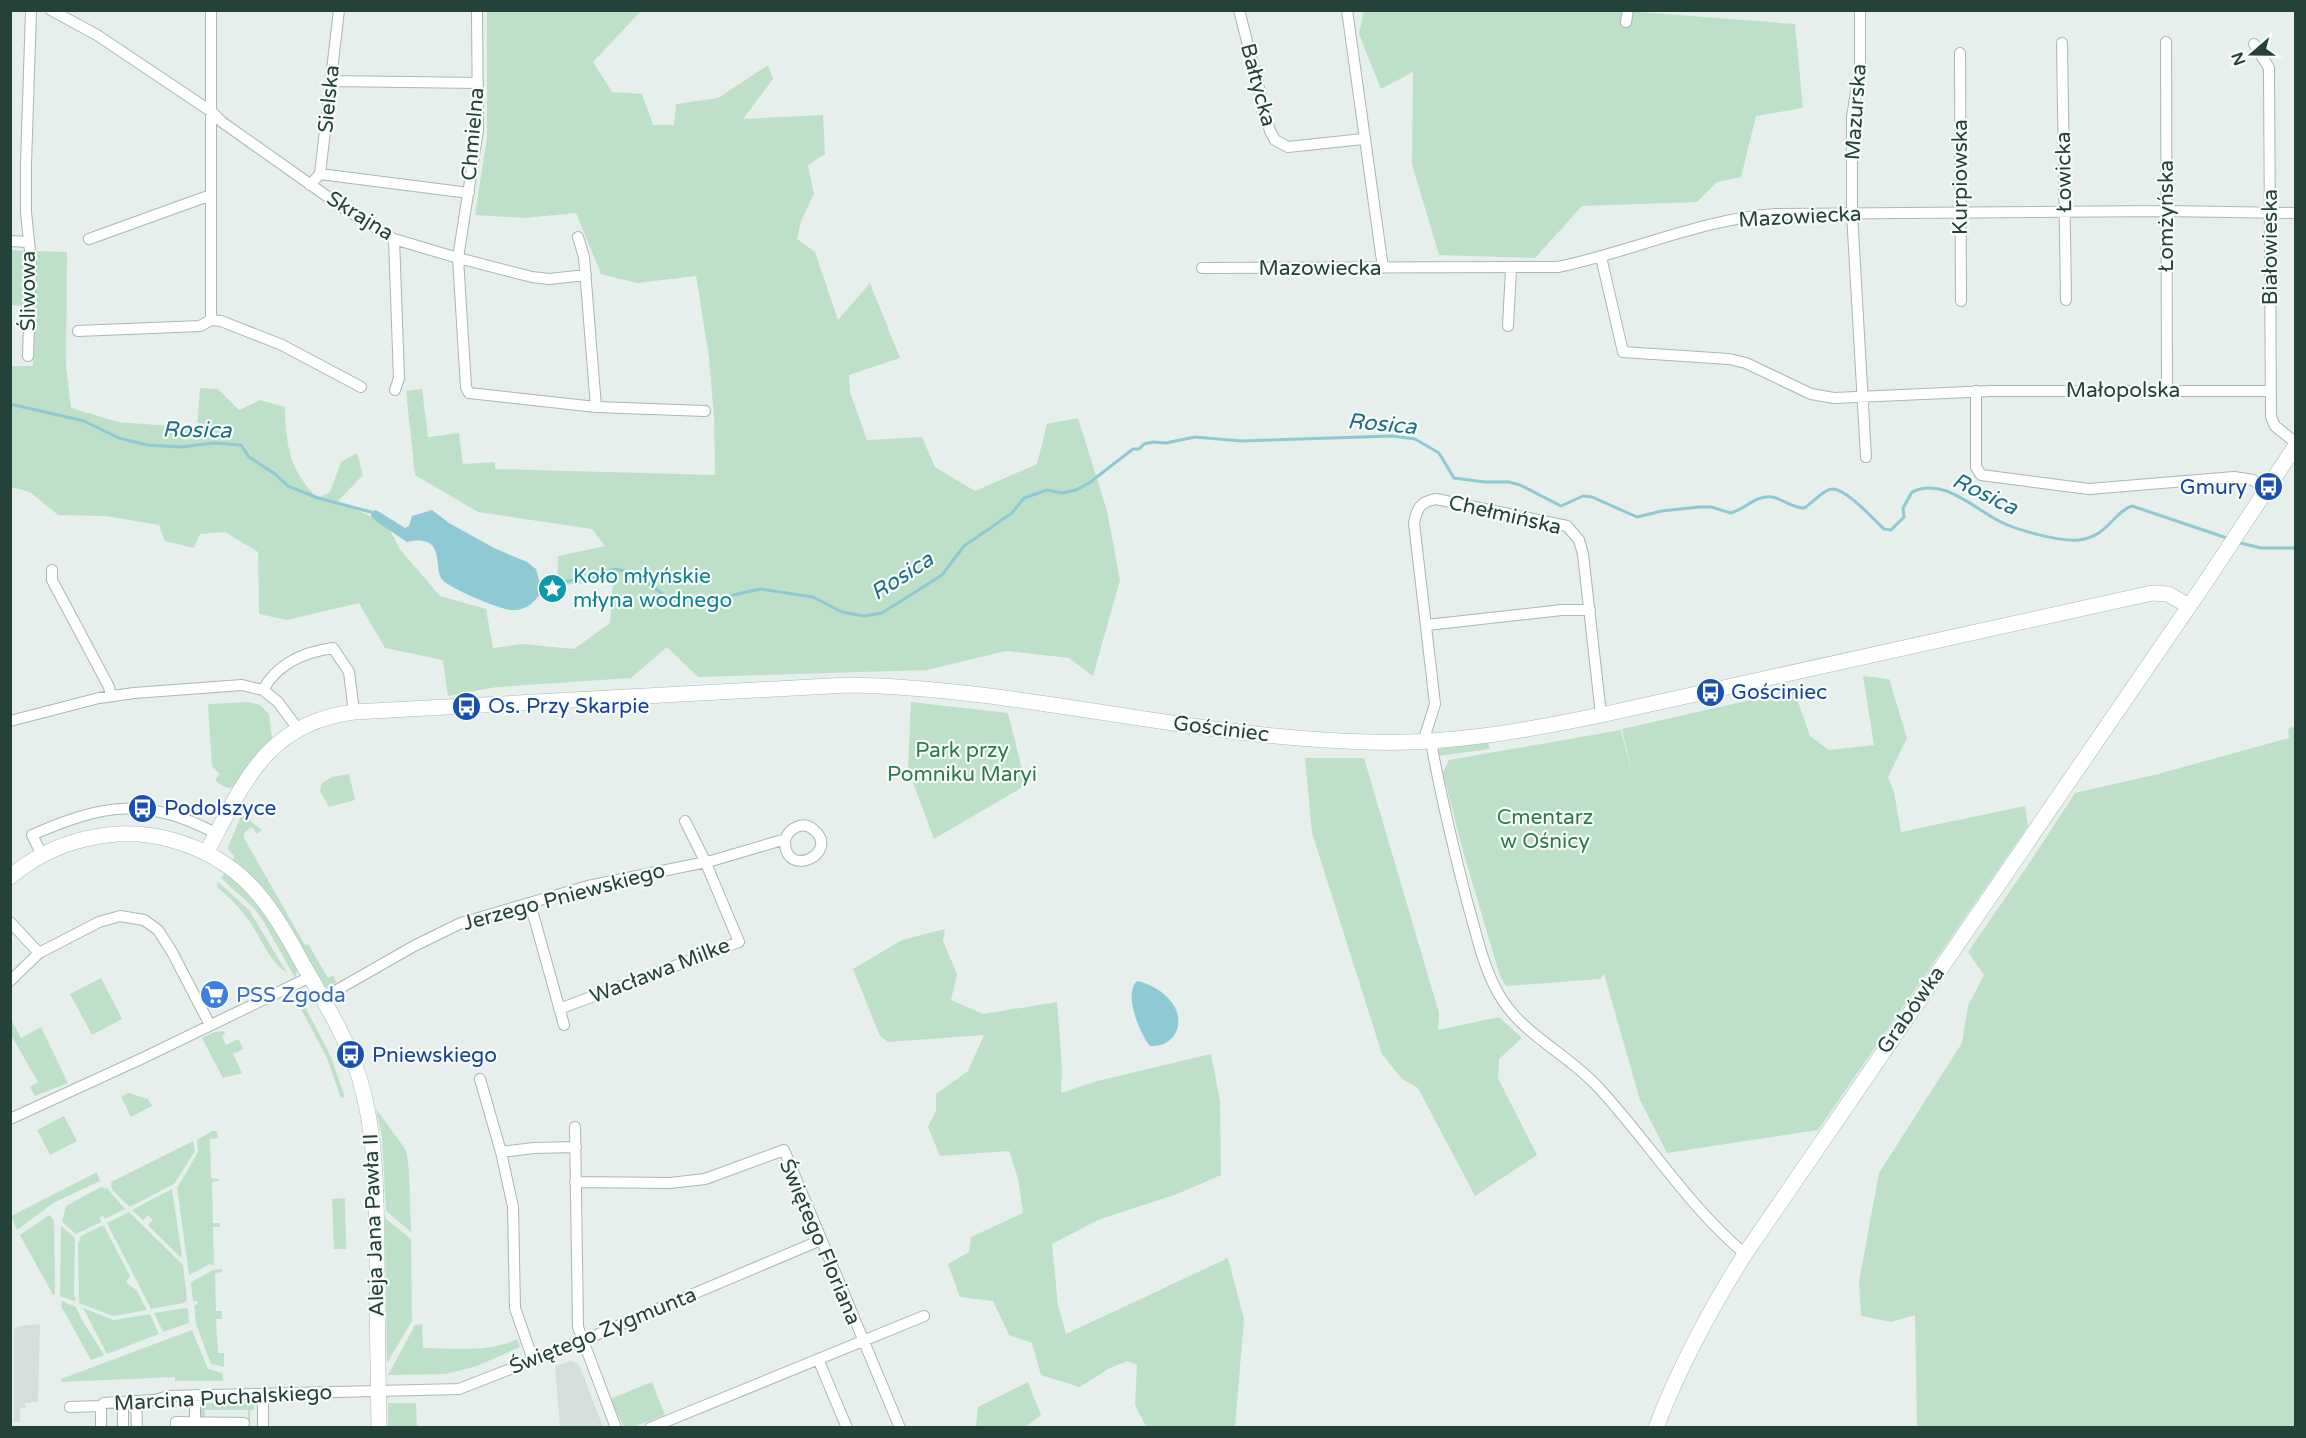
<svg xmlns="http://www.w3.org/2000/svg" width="2306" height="1438" viewBox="0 0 2306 1438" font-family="'Varela Round',sans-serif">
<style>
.built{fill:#d4dfda}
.green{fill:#bfe0c8}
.water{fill:#8ec9d4}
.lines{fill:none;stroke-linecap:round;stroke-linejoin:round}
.stream{stroke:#8ec9d4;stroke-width:3}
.street-casing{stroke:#a8b8b2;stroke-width:12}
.secondary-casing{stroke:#a4bbb3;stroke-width:16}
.street{stroke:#fff;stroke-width:10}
.secondary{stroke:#fff;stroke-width:15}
.labels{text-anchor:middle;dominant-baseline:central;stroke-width:4.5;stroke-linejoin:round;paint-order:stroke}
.street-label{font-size:21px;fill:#24423a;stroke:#f7fbf9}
.transit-label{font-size:21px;fill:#164399;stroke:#f7fbf9;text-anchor:start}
.culture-label{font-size:21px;fill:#0d838f;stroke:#f7fbf9;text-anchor:start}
.park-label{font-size:21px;fill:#2d7a4b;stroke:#f7fbf9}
.shop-label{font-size:21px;fill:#366cbe;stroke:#f7fbf9;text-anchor:start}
.water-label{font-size:22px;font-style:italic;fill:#1c6f80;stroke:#f7fbf9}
</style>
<rect width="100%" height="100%" fill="#e6efeb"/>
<!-- built -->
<path class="built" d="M40 1324 38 1402 25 1403V1408H20V1422H14V1329L20 1326Z
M571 1361 579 1364 603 1427H560L555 1366Z"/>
<!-- green -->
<path class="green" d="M1364 10H1613L1795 24 1803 108 1756 116 1741 177 1717 182 1697 202 1582 206 1535 258 1439 255 1412 164 1413 72 1381 89 1359 34Z
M487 11H641L593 62 612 92 642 94 653 125H674L676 104 718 98 768 65 773 79 743 119 823 115 825 154 808 165 814 194 801 221 797 239 815 252 838 320 870 283 900 358 849 375 850 392 867 440 922 437 935 467 975 491 1037 464 1047 424 1078 418 1107 511 1120 580 1093 676 1069 658 1006 651 927 670 698 677 667 647 631 678 497 687 448 696 443 660 385 648 359 603 287 620 259 614 258 552 225 532 200 534 194 548 165 541 159 525 106 516 58 515 30 492 11 487V366H33L35 251 67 252 66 367 71 408 118 422 197 428 200 388 218 389 239 410 260 400 285 407C286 445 289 471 318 498L330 492 341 462 357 453 363 475 338 501 387 524 399 548 440 596 486 609 493 648 522 644 574 649 610 623 613 582 557 585 558 556 605 546 592 529 478 512 415 475 406 391 422 389 428 437 459 433 463 464 495 462V469L715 475 714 418 709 357 696 276 637 283 601 274 576 213 524 218 475 215 487 137Z
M11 250 25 251 24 306 11 305Z
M1863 676 1889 679 1907 738 1888 777 1894 792 1901 832 2025 806 2028 826 1818 1130 1667 1153 1640 1100 1604 974 1600 979 1506 986 1500 976 1463 851 1443 773 1449 760 1621 730 1633 778 1622 729 1794 690 1810 736 1829 750 1874 745Z
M249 702 260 705 269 714 272 739C261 749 251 758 243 772 240 777 238 786 232 788 225 789 220 784 215 780L220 774 212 766 208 704Z
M911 702 1008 713 1026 785 934 839 908 769Z
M2295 726V1427H1917L1915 1315 1891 1322 1861 1316 1859 1282 1879 1173 1962 1043 1968 1006 1984 975 1968 952 2030 862 2075 793 2158 774 2289 738 2288 729Z
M1488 742 1490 749 1438 756V751L1443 746Z
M1305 758H1364L1439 1013 1438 1030 1499 1017 1522 1038 1499 1059 1498 1078 1537 1155 1475 1196 1418 1088 1402 1079 1382 1054 1312 833Z
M349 774 355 800 329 807 320 791 322 783 332 777Z
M241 814 262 830 257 834 252 827 244 833V838L305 945 308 944 328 978 333 975 336 982 332 988 323 987 277 906 267 893 232 862 234 856 228 849C231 837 238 827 241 814Z
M225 872C260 899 277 931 298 969L295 978 264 922 253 907 221 878Z
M218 882 249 910 287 973C269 961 262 940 250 922 241 909 230 898 217 887Z
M945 929 943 941 957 974 951 1000 983 1014 1057 1002 1062 1067 1061 1093 1097 1081 1211 1054 1220 1101 1221 1175 1177 1194 1098 1220 1052 1244 1058 1305 1066 1334 1228 1258 1244 1319 1235 1427H1146L1135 1405 1137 1365 1127 1361 1108 1369 1080 1387 1041 1375 1032 1343 1009 1335 993 1301 960 1297 948 1264 969 1252 971 1237 1023 1213 1018 1179 1009 1151 940 1156 928 1127 936 1111V1094L968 1071 984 1035 888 1042 880 1036 853 969 902 940Z
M101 978 122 1019 92 1035 70 994Z
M298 993 331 1057 345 1097 341 1098 327 1058 302 1011Z
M11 1019 21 1038 41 1027 68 1083 35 1096 30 1087 38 1082 11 1035Z
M224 1031 225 1034 222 1036 226 1045 238 1039 244 1049 233 1054 242 1073 223 1078 202 1038 214 1032Z
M128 1093 148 1099 152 1106 131 1117 121 1097Z
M376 1109 406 1150 409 1170 411 1232 386 1211 382 1137Z
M64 1116 77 1141 50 1155 37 1130Z
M212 1131H217L218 1138 210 1139 211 1178 219 1179V1181L212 1182 213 1223H220V1227H213L214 1265 210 1264 189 1275 177 1188 198 1152 197 1140Z
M193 1141 195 1151 174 1184 130 1207 112 1190 111 1182Z
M97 1172 100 1181 55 1202 17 1230 11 1216Z
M103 1186 104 1189 107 1188 125 1209 105 1219 103 1216 100 1217 101 1222 76 1234 62 1222 66 1206Z
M172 1189 182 1256 180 1257 148 1225 153 1220 148 1215 143 1220 132 1210Z
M345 1198 346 1249H334L332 1199Z
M129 1212 183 1265 187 1299 184 1303 151 1309 107 1223Z
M49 1215 54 1220 55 1294 53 1295 20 1235Z
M385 1218 411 1239 412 1321 387 1363Z
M61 1226 75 1238 74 1294 76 1300 74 1301 60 1296Z
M101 1226H104L130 1276 126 1282 137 1291 147 1310 113 1316 79 1303 78 1244 81 1236Z
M222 1269V1272L215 1273 216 1311H222V1319H216L218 1353H224V1367L211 1364 196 1324 194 1305 198 1304 197 1301H193L191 1282 213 1270Z
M62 1301 76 1307 82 1320 104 1355 91 1360 61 1306Z
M83 1308 114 1320 150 1314 159 1334 107 1354Z
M186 1308 188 1310 189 1323 163 1332 154 1313Z
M422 1324 423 1348C454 1348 488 1353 517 1339L520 1347 477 1366 446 1374 388 1375 415 1325Z
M192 1330 208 1369 222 1373 223 1381H175V1377L61 1382V1379Z
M652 1382 665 1415 633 1427H624L610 1399Z
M1028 1382 1041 1415 1026 1427H976L978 1407Z
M202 1403H255L254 1410H250V1427H248V1410H205V1418H200Z
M388 1403H416L417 1427H388Z"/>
<!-- water -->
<path class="water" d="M376 510 405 528 409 526 412 516 432 510 449 523 494 548 527 562 536 569 542 591C535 602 526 611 512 610 501 610 445 587 441 578 436 568 440 549 429 543 421 539 416 540 407 542L377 522 371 516V512Z
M1137 981C1151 984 1165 992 1173 1004 1186 1024 1174 1048 1150 1046 1140 1034 1123 994 1137 981Z"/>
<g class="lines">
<!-- stream -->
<path class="stream" d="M10 404 84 421 119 438 147 445 181 447 214 443 241 445 249 457 275 474 288 486 318 498 371 512
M2236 542 2261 548H2296
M541 585 590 578 615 569 629 572 654 587 669 600 707 601 760 589 813 597 842 612 864 616 882 613 942 575 964 546 1012 513 1024 498 1047 490 1062 493 1076 490 1089 483 1133 449H1139L1144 444 1153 442 1166 443 1195 437 1241 441 1392 436 1415 439 1439 453 1454 478 1485 482H1509L1520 485 1561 506 1583 496 1592 497 1637 517 1662 511 1699 507H1711L1731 513C1745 509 1756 495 1772 497 1784 499 1791 508 1804 508 1813 503 1822 490 1832 489 1846 488 1874 520 1884 529L1891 530 1904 517 1903 508 1912 492C1943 477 1972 507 1999 521 2016 530 2060 542 2079 540 2109 536 2112 513 2132 506L2227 538"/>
<defs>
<path id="street" d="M51 10 97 35 212 112 222 122 345 209 394 239 458 258 466 387 469 393 596 407 705 411
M211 10V320L221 321 282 345 361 387
M477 10 478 130 458 258 532 277 549 279 586 275
M1239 10 1270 131 1275 140 1288 147 1363 139
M1347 10 1383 268
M1860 10V67L1852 117V213L1866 457
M1626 22 1628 10
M2166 42 2167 390
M2062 43 2066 300
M2254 44 2269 68 2271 417 2275 426 2296 443
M1960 53 1961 301
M331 81 478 83
M320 174 469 193
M310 185 320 174 339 10
M578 237 584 257 596 407
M89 239 211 195
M394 239 399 378 395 390
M10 241 29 242
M1601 257 1623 352 1729 359 1746 363 1811 394 1834 398 1991 391H2270
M1202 268 1558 267C1631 252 1701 219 1775 214L2166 211 2296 213
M1508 326 1511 269
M78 331 200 326 211 320
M28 356 31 261 26 212V164L31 10
M1976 391V467L1981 475 2089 489 2234 477 2253 480 2266 490
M52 570V580L109 687 111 696
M1427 625 1562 610H1590
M10 721 99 698 134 693 242 685 263 690
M298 729 278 702 263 690C277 664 304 652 333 648L349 672 354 712
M1423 742 1435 704 1414 523C1417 508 1420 502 1436 499L1567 526 1579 540 1583 554 1601 715
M1431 742C1441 797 1454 851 1468 905 1476 932 1482 962 1495 987 1516 1032 1566 1052 1598 1087 1648 1141 1688 1206 1745 1254
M42 855 32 835C102 804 147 796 217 834
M530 903 564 1025
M10 922 39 953
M10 981 39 953 99 922 120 916 144 920 158 930 172 952 210 1025
M323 998 414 946 461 923 588 886 711 861 779 841 785 840C784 881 841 853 814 830 803 820 789 828 785 840
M559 1009 739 942 705 861 685 821
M480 1079 501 1152 513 1207 515 1308 533 1360
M10 1119 143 1058 310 977
M575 1127 578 1327 616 1428
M501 1152 534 1148 576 1147
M575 1182 670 1183 705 1179 784 1150 900 1428
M818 1359 847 1428
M263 1394V1428
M195 1395V1428
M136 1401 137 1428
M123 1402V1428
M101 1406V1428
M70 1407 101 1406 104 1403 154 1400 169 1396 459 1389 582 1341 821 1240
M176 1428V1422L244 1423
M650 1428 924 1316"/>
<path id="secondary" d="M206 853C244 783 266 723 354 712L848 685C1022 688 1193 738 1367 742 1446 745 1523 731 1601 715L2152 593 2168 594 2189 606
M10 877C53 840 117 824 172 840 240 859 268 900 300 959 322 998 347 1037 360 1080 377 1137 376 1197 377 1255 377 1313 378 1370 379 1428
M1656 1428C1679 1367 1711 1308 1745 1254L2205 583 2296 445"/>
</defs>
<!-- street casing -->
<use href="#street" class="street-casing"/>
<!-- secondary casing -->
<use href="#secondary" class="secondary-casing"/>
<!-- street -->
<use href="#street" class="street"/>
<!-- secondary -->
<use href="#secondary" class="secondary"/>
</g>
<!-- icons -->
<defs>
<symbol id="bus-disc" viewBox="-11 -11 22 22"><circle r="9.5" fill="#1a4fb4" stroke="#f7fbf9"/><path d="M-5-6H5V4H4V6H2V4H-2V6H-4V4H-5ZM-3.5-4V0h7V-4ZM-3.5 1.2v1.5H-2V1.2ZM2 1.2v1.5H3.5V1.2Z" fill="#fff"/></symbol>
<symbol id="sight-disc" viewBox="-11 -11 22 22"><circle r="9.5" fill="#0f9aa8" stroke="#f7fbf9"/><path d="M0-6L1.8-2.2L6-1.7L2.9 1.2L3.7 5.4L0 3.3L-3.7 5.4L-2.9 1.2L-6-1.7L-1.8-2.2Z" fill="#fff"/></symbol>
<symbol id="supermarket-disc" viewBox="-11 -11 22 22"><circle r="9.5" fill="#3f7fe0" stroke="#f7fbf9"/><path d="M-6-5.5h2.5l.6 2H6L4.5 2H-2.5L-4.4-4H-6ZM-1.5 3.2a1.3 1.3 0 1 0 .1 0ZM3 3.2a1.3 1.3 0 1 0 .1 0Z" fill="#fff"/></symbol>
</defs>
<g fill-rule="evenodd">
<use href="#bus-disc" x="2252" y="470" width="33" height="33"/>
<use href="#sight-disc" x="536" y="572" width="33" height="33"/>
<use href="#bus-disc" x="1694" y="676" width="33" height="33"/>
<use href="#bus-disc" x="450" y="690" width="33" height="33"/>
<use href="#bus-disc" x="126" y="792" width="33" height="33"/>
<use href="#supermarket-disc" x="198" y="978" width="33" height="33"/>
<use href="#bus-disc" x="334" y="1038" width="33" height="33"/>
</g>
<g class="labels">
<!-- street labels -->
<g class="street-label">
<text transform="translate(1258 85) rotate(75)">Bałtycka</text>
<text transform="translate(329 99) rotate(-84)">Sielska</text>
<text transform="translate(1856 112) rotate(-86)">Mazurska</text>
<text transform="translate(473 134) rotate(-85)">Chmielna</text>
<text transform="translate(2064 172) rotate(-91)">Łowicka</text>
<text transform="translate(1960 177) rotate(-90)">Kurpiowska</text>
<text transform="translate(360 216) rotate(32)">Skrajna</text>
<text transform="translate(2166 216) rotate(-90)">Łomżyńska</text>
<text transform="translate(1800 217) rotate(-3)">Mazowiecka</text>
<text transform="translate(2270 247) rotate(-90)">Białowieska</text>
<text x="1320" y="268">Mazowiecka</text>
<text transform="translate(28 291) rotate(-90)">Śliwowa</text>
<text x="2123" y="390">Małopolska</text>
<text transform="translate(1505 515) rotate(13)">Chełmińska</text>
<text transform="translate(1221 729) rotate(7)">Gościniec</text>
<text transform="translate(564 897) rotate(-15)">Jerzego Pniewskiego</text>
<text transform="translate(660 971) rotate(-21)">Wacława Milke</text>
<text transform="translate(1911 1010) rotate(-55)">Grabówka</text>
<text transform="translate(374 1225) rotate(-92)">Aleja Jana Pawła II</text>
<text transform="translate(820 1242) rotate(67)">Świętego Floriana</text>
<text transform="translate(603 1331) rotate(-22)">Świętego Zygmunta</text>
<text transform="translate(223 1398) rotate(-3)">Marcina Puchalskiego</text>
</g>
<!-- transit labels -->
<g class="transit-label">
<text x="2247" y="487" text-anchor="end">Gmury</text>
<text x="1731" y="692">Gościniec</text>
<text x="488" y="706">Os. Przy Skarpie</text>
<text x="164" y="808">Podolszyce</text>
<text x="372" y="1055">Pniewskiego</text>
</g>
<!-- culture labels -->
<g class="culture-label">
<text x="573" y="576">Koło młyńskie<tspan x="573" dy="24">młyna wodnego</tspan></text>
</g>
<!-- park labels -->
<g class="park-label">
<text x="962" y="750">Park przy<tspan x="962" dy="24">Pomniku Maryi</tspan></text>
<text x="1545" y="817">Cmentarz<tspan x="1545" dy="24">w Ośnicy</tspan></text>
</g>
<!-- shop labels -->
<g class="shop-label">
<text x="236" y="995">PSS Zgoda</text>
</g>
<!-- water labels -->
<g class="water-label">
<text transform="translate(1382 424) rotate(5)">Rosica</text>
<text transform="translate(197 430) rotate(1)">Rosica</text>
<text transform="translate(1985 494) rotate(26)">Rosica</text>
<text transform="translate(902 576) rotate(-33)">Rosica</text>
</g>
</g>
<!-- border -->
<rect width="2306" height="1438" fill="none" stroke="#24423a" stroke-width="24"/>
<!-- north arrow -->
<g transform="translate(2252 54) rotate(250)" stroke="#f7fbf9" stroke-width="4.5" paint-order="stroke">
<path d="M0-4.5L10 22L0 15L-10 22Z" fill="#24423a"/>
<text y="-9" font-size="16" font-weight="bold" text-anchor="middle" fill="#24423a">N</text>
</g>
</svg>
